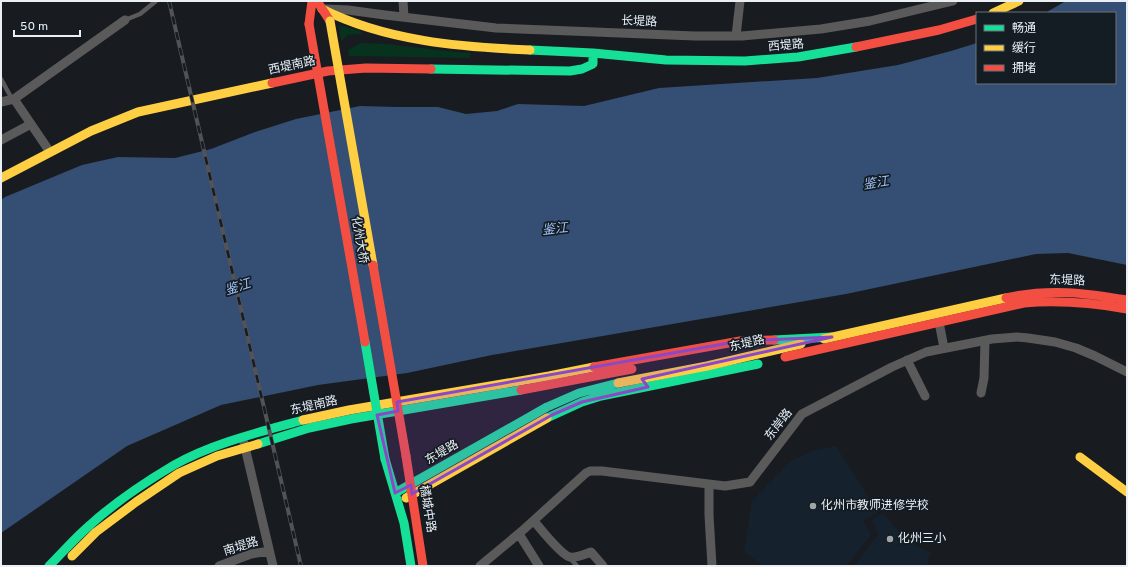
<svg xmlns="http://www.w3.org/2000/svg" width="1128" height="567" viewBox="0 0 1128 567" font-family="Overpass,'Noto Sans SC',sans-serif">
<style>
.built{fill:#15212c}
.green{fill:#07321d}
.water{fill:#354e73}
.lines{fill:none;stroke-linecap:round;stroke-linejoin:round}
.lane{stroke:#5b5a5b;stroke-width:4.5}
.street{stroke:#5b5a5b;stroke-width:9}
.fast{stroke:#16e098;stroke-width:9}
.slow{stroke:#ffcf43;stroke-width:9}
.jam{stroke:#f24e42;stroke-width:9}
.rail-casing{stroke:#535356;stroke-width:4}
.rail{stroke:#141c24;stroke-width:2.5;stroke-dasharray:8;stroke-linecap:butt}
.fast-bridge{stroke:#16e098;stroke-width:9}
.slow-bridge{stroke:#ffcf43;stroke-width:9}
.jam-bridge{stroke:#f24e42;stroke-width:9}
.marked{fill:#8c49c7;fill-opacity:0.2;stroke:#8c49c7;stroke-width:3;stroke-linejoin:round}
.poi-dot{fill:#a0a5aa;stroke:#141c24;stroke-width:1.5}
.labels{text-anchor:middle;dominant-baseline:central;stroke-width:3.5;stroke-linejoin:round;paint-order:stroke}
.street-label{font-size:12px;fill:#eaeff4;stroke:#141c24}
.poi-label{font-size:12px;fill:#eaeff4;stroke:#141c24;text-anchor:start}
.water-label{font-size:13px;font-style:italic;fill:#a0c3f7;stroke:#141c24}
</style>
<rect width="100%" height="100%" fill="#181c20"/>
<!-- built -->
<path class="built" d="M836 446 878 512 863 521 871 535 847 566H763L744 551 752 501 791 461 812 451Z
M883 513 909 543 931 552 927 566H854L878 535 872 520Z"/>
<!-- green -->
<path class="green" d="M339 25 361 31V34L348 35 341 41Z
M361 43C398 43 433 51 470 53V58L349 56 348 50Z"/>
<!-- water -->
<path class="water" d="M1066 1H1127V265L1068 253 1036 254 846 294 492 355 407 373 318 385 221 405 127 446 1 533V200L5 197 82 165 118 157 175 158 211 149 255 132 296 119 360 106 396 107H438L466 114 497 111 518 104 584 106 659 88 817 78 898 65 951 51 977 43V83H1115V13H1045Z"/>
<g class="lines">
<!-- lane -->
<path class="lane" d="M125 20 140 14 156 1
M1 79 12 99
M570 558 577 566"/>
<!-- street -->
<path class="street" d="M403 1 404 17
M325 9 348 10 385 15 496 28 695 36H742L821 29 870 21 953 1
M736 36 740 1
M14 99 50 152
M1 102 14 99 125 20
M1 140 31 124
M939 322 944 348
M907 360 925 396
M981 393 984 378 985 341
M244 443 273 566
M709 484V515L712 566
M534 521C540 528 561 555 570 557 577 558 585 554 591 552L603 566
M519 534 539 566
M219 566 251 554 269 551
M480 566 522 531 586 473 590 471H602L725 486 750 482 802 414 892 367 926 352 992 339 1017 337 1028 338 1055 342 1076 348 1095 356 1127 372"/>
<!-- fast -->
<path class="fast" d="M530 50 593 53 666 60 745 61 798 57 856 47
M431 69 570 71 582 69 593 64V53
M774 340 832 337
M547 418 582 402 601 396 758 364
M258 444 309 428 351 419 521 390
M385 459 404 523 411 566
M395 493 547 407 579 393 618 383
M49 566C63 552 75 538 90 525 113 504 147 481 174 465 213 443 260 432 303 420"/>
<!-- slow -->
<path class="slow" d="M322 9C386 41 459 47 530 50
M993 13 1019 1
M1 178 91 131 138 112 272 83
M824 339 1006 298
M618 383 707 366 801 344
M303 420 349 410 549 376 594 367
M1080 457 1127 492
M406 498 547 418
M72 556 96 532 136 502 179 473 217 456 258 444"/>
<!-- jam -->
<path class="jam" d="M317 1 330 21
M309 24 312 1
M856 47 939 30 977 19
M272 83 328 71 366 68 431 69
M1006 298C1049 288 1085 293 1127 300
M785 357 1024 303C1059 300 1093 303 1127 309
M594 367 740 341 774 340
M521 390 632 369
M406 456 423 566"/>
<defs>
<path id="rail" d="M169 1 301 566"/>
</defs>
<!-- rail casing -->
<use href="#rail" class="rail-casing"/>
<!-- rail -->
<use href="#rail" class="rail"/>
<!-- fast-bridge -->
<path class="fast-bridge" d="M365 342 385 459"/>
<!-- slow-bridge -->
<path class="slow-bridge" d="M330 21 373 265"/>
<!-- jam-bridge -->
<path class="jam-bridge" d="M309 24 365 342
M373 265 406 456"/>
</g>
<!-- marked area -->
<path class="marked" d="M832 337 642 379 648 387 582 402 552 415 412 494 411 485 395 493 377 415 398 411 397 402 740 341Z"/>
<!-- markers -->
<g class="poi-dot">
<circle cx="813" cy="506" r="4"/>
<circle cx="890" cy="539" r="4"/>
</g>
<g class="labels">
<!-- street labels -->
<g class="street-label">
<text transform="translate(639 22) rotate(2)">长堤路</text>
<text transform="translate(786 46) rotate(-5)">西堤路</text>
<text transform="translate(292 66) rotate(-12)">西堤南路</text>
<text transform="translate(359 240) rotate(80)">化州大桥</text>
<text transform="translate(1067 281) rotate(2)">东堤路</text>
<text transform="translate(747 344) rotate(-13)">东堤路</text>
<text transform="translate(314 406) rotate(-13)">东堤南路</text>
<text transform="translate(779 425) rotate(-52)">东岸路</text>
<text transform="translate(442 453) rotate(-30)">东堤路</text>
<text transform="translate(427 509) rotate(81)">橘城中路</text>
<text transform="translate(241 547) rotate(-17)">南堤路</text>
</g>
<!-- poi labels -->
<g class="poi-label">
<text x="821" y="506">化州市教师进修学校</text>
<text x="898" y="539">化州三小</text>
</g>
<!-- water labels -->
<g class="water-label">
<text transform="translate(876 184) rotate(-9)">鉴江</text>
<text transform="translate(555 230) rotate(-6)">鉴江</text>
<text transform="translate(238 288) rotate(-17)">鉴江</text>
</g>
</g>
<!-- border -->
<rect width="1128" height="567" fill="none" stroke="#eaeff4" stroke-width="4"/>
<!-- legend -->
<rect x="976" y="12" width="140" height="72" fill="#141c24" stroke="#6a7077"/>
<rect x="984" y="25" width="20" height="6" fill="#16e098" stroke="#6a7077"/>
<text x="1012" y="32" font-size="12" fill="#eaeff4">畅通</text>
<rect x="984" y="45" width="20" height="6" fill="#ffcf43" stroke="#6a7077"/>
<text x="1012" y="52" font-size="12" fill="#eaeff4">缓行</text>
<rect x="984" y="65" width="20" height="6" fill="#f24e42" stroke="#6a7077"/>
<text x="1012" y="72" font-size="12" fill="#eaeff4">拥堵</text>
<!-- scale -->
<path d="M14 30v6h66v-6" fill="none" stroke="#eaeff4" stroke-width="2"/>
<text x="20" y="30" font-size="12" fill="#eaeff4" stroke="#141c24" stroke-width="3" paint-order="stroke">50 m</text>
</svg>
